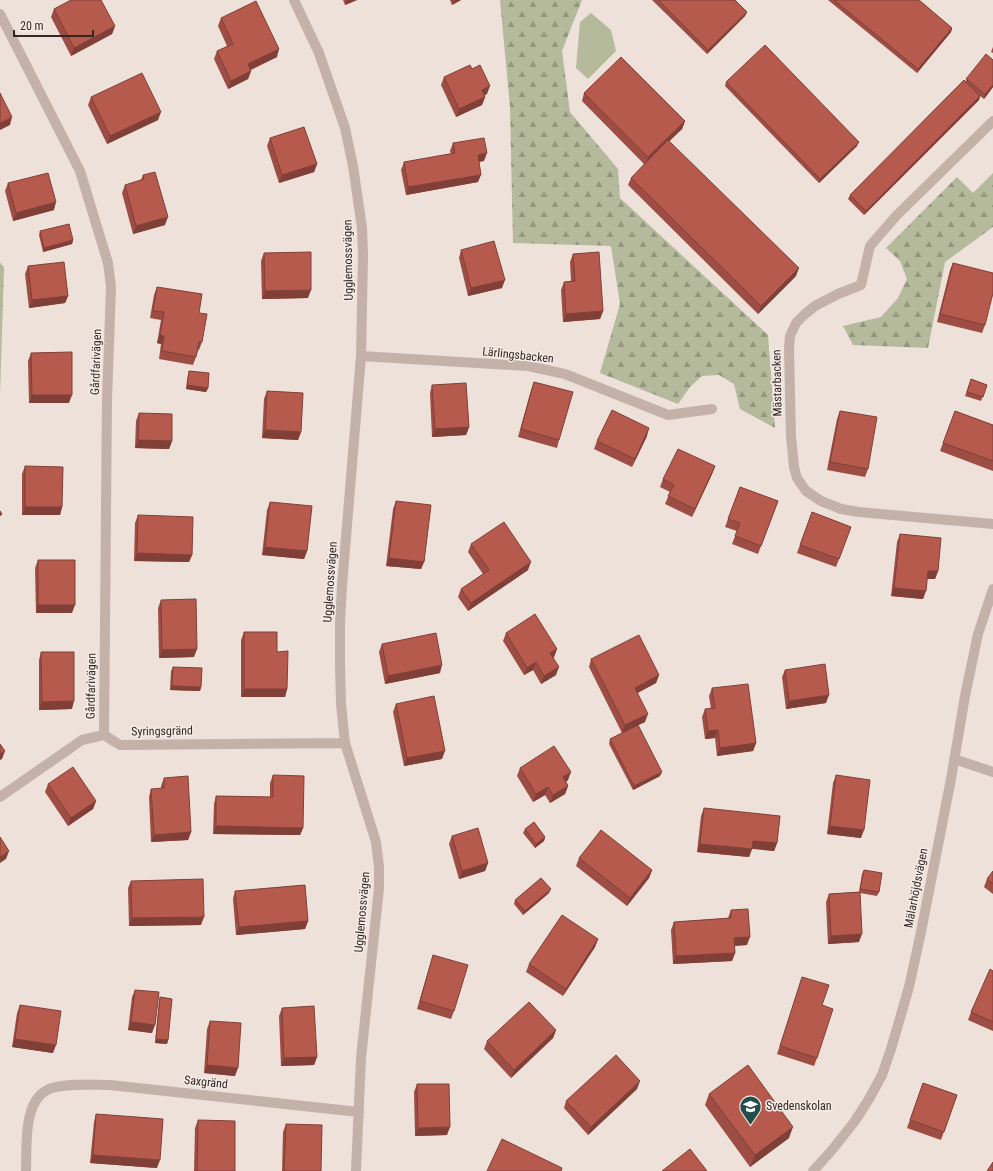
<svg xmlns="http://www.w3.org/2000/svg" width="993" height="1171" viewBox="0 0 993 1171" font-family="'Roboto Condensed',sans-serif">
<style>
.green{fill:#b4ba9b}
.forest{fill:url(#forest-firs)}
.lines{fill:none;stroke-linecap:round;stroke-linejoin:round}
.street{stroke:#c4b1a7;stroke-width:10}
.wall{fill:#9d4d43}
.shaded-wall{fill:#803f37}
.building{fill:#b75a4e;stroke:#803f37}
.labels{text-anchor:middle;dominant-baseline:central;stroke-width:3;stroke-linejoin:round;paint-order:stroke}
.street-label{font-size:12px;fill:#312927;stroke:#f6ece5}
.poi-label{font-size:12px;fill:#312927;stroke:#f6ece5;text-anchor:start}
</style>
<defs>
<pattern id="forest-firs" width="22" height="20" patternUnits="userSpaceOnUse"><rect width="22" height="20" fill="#b4ba9b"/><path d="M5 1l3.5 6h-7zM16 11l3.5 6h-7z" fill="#93977e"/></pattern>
</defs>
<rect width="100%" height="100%" fill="#ede1d9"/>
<!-- green -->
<path class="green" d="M591 13 611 30 616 51 588 79 576 68 580 22Z"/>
<!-- forest -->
<path class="forest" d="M500 0H582L562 51 570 112 618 169 620 198 768 335 775 428 740 409 734 384 719 375 702 376 690 387 678 404 600 373 620 304 611 246 513 243 510 107Z
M993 173V227L945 262 928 348 853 345 843 326 881 317 898 298 907 279 900 261 886 248 957 177 973 193Z
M0 262 4 268 0 396Z"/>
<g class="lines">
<!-- street -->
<path class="street" d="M294 0 319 53 345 128 353 166 362 228 363 255 361 356 342 586 340 623V664L341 704 345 743 376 842 379 867V888L361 1058 356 1171
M0 14 80 171 108 263 111 287 107 400 104 735
M993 121 897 215 870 246 861 285 838 294 815 306 805 314 796 323 790 336 789 349 791 436 794 467 797 478 806 491 821 501 841 509 859 512 993 524
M361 356 528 366 565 374 668 415 712 409
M954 759 993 772
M0 797 82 740 104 735 120 745 345 743
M26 1171C27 1147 22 1097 52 1088 70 1083 91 1085 110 1085L359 1112
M813 1171 832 1150 855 1121 869 1099 882 1075 891 1049 909 987 921 932 951 779 965 696 978 634 993 589"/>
</g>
<!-- wall -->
<path class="wall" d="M343 0H357L345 5Z
M450 0H461L452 5Z
M652 0H735L747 12 745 16 707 54Z
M828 0H919L952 28 951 32 917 73Z
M54 9 115 26 112 34 71 56 51 17Z
M221 18 277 57 251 70V71L248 79 228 89 214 59 217 51 227 46 218 26Z
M993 47V53L991 52Z
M993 60V87L984 99 980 96 979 100 864 215 848 199 850 195 966 81V79Z
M472 69 487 94 484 95 485 97 482 105 456 117 441 85 444 77Z
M726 82 857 146 819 183 725 86Z
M584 93 685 121 682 129 669 141 796 276 758 314 628 185 631 178 644 164 582 101Z
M91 97 158 120 107 144 88 105Z
M270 138 317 164 314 172 279 183 267 146Z
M453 143 484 161 479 162 478 182 406 195 401 170 404 162 451 154 450 151Z
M143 175 165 225 133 234 122 193 125 185 141 180Z
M8 183 54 210 13 221 5 191Z
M40 231 73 240 72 244 43 252 39 235Z
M461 250 502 288 468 296 459 258Z
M264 253 308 298 262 299 261 261Z
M573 254 603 311 600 319 563 322 561 290 564 282 571 281 570 262Z
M953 263 985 325 982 333 937 322 950 270Z
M28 266 68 296 65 303 29 308 25 274Z
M157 287 199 313 202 342 199 350H198L196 357 193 365 159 359 161 344 157 343 161 320 150 318 154 295Z
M31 353 69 403H29L28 361Z
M189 371 208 388 206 392 186 389 188 375Z
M971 379 987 385 981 401 965 396Z
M534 382 559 440 557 448 518 437 531 390Z
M432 385 469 427 466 435 432 437 430 393Z
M267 391 301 432 298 440 262 438 264 399Z
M840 411 868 469 865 477 827 470 837 419Z
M955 411 993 425V471L940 451Z
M139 413 172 441 169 449 135 448 136 421Z
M647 436 632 467 594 449 597 441Z
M25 466 62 507 60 515H22V474Z
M715 466 712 474 692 517 665 504 670 492 660 487 663 479Z
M740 487 778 501 758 554 732 544 737 531 725 527Z
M396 501 424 562 421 569 386 566 393 509Z
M270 502 307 551 304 559 262 555 267 510Z
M812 512 851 527 836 567 797 553Z
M138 515 192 555 189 562 134 561 135 523Z
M900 534 938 571 935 579H927L923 599 891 596 897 542Z
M471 544 528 570 468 611 458 597 461 589 483 574 468 552Z
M38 560 72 613H36L35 568Z
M161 600 194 657 159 658 158 608Z
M244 632 287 689 285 697H241V640Z
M506 633 557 649 554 657 553 658 556 675 541 684 533 670 524 675 503 641Z
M382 644 440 673 385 684 379 652Z
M41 652 72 709 39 710V660Z
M591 659 659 675 656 683 637 693 645 722 638 725 660 776 633 790 609 744 610 739 622 733 589 667Z
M173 667 201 687 200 691 170 690 171 671Z
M785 670 826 703 786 709 782 677Z
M712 688 756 743 753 751 717 756 715 738 705 739 702 717 705 709H711L709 696Z
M396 704 442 759 404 766 393 712Z
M520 768 568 780 566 782 568 786 565 794 550 803 545 795 533 802 517 776Z
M273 775 303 828 300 835 213 834 214 804 216 796 270 797V783Z
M836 775 861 838 827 834 833 783Z
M164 778 191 832 188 840 151 842 149 797 151 789H161V786Z
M48 784 96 801 93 809 68 826 45 792Z
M704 808 777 843 774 851 752 849 749 857 697 852 701 816Z
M525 829 545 837 544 841 535 848 523 833Z
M452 836 488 863 485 871 459 879 449 844Z
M579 858 652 870 649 878 627 906 576 866Z
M864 870 879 892 877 896 860 893 859 942 828 944 826 902 829 894 859 892 862 874Z
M993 871V894L984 887 987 879Z
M131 881 201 925 129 926 128 888Z
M235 891 308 921 305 929 236 935 233 899Z
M549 893 523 915 514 904 515 900Z
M731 910 747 945 734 946 735 953 732 961 673 964 671 930 674 922 728 918Z
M598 939 595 947 563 996 526 972 529 964Z
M433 955 454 1011 451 1019 417 1009Z
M993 971V1031L968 1020 971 1012Z
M800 985 822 1005 817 1058 814 1066 777 1054Z
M135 990 152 1033 128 1030 132 997Z
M160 997 168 1040 167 1044 155 1043 159 1001Z
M20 1005 53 1053 12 1047 17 1013Z
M282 1008 317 1057 314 1065 281 1066 279 1016Z
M210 1021 235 1076 204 1073 207 1029Z
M556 1030 553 1038 511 1078 484 1049 487 1041Z
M923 1083 957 1095 941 1140 907 1128Z
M417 1084 447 1135 415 1136 414 1092Z
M637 1089 588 1135 564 1108 566 1101Z
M709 1094 789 1138 750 1167 705 1105Z
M96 1114 157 1168 90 1163 94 1122Z
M198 1120 235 1171H194L195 1128Z
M286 1124 321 1171H282L283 1132Z"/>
<!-- shaded-wall -->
<path class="shaded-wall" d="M347 0H357L345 5Z
M454 0H461L452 5Z
M747 12 745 16 707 54 708 50Z
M115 26 112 34 71 56 74 48Z
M952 28 951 32 917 73 918 69Z
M279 49 277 57 245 72 248 64Z
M251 71 248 79 228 89 231 81Z
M993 85V87L984 99 985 94Z
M490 86 487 94 479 98 482 90Z
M980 96 979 100 864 215 866 211Z
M485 97 482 105 456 117 459 109Z
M161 112 158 120 107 144 110 136Z
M12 117 10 125 0 130V123Z
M685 121 682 129 645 165 648 157Z
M859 142 857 146 819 183 820 179Z
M487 153 484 161 475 162 478 155Z
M317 164 314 172 279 183 282 175Z
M481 175 478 182 406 195 408 187Z
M56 202 54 210 13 221 16 213Z
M168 217 165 225 133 234 136 226Z
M73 240 72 244 43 252 44 248Z
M799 268 796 276 758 314 761 306Z
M505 280 502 288 468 296 471 288Z
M311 290 308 298 262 299 265 291Z
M68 296 65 303 29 308 32 300Z
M603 311 600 319 563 322 566 314Z
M160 335 164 336 161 344 157 343Z
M187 385 208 388 206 392 186 389Z
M32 395H72L69 403H29Z
M469 427 466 435 432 437 435 429Z
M649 428 647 436 632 467 635 459Z
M265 430 301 432 298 440 262 438Z
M138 440 172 441 169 449 135 448Z
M715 466 712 474 692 517 695 509Z
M25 507H62L60 515H22Z
M265 547 307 551 304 559 262 555Z
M137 553 192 555 189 562 134 561Z
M389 558 424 562 421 569 386 566Z
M531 562 528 570 468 611 471 603Z
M928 571H938L935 579H925Z
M894 588 926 591 923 599 891 596Z
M38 605H75L72 613H36Z
M197 649 194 657 159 658 162 650Z
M557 649 554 657 547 661 550 653Z
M536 662 533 670 524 675 527 668Z
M442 665 440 673 385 684 388 676Z
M559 667 556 675 541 684 544 676Z
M659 675 656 683 632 696 635 688Z
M172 686 201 687 200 691 170 690Z
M244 689H287L285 697H241Z
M829 695 826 703 786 709 789 701Z
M74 701 72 709 39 710 42 702Z
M648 714 645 722 622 733 625 725Z
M718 730 715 738 705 739 708 731Z
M756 743 753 751 717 756 720 748Z
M5 751 2 759 0 760V754Z
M445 751 442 759 404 766 407 758Z
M571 772 568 780 560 785 563 777Z
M662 772 660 776 633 790 634 786Z
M568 786 565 794 550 803 553 795Z
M548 787 545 795 533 802 536 794Z
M96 801 93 809 68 826 71 818Z
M216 826 303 828 300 835 213 834Z
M830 826 864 830 861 838 827 834Z
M191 832 188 840 151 842 154 835Z
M545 837 544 841 535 848 536 844Z
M753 841 777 843 774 851 750 848Z
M700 844 752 849 749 857 697 852Z
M9 851 6 859 0 863V857Z
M488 863 485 871 459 879 462 871Z
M652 870 649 878 627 906 630 898Z
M551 889 549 893 523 915 525 911Z
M204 917 201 925 129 926 132 918Z
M308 921 305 929 236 935 239 927Z
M862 934 859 942 828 944 831 936Z
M750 937 747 945 731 946 734 938Z
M598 939 595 947 563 996 566 989Z
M735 953 732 961 673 964 676 956Z
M131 1022 155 1025 152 1033 128 1030Z
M556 1030 553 1038 511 1078 514 1070Z
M15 1039 56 1045 53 1053 12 1047Z
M156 1039 168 1040 167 1044 155 1043Z
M317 1057 314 1065 281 1066 284 1058Z
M207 1065 238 1068 235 1076 204 1073Z
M640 1081 637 1089 588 1135 591 1127Z
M450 1127 447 1135 415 1136 418 1128Z
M793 1127 789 1138 750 1167 755 1155Z
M93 1155 160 1160 157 1168 90 1163Z"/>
<!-- building -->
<path class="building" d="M71 0H101L115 26 74 48 54 9Z
M658 0H735L747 12 708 50Z
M834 0H919L952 28 918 69Z
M256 1 279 49 248 64 251 71 231 81 217 51 233 44 221 18Z
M765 45 859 142 820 179 726 82Z
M986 54 993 60V85L985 94 966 79Z
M621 57 685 121 648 157 584 93Z
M470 65 472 69 480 65 490 86 482 90 485 97 459 109 444 77Z
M142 73 161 112 110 136 91 97Z
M964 80 980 96 866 211 850 195Z
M0 93 12 117 0 123Z
M304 127 317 164 282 175 270 138Z
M484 138 487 153 478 155 481 175 408 187 404 162 455 153 453 143Z
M668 140 799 268 761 306 631 178Z
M155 172 168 217 136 226 125 185 144 179 143 175Z
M48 173 56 202 16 213 8 183Z
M69 224 73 240 44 248 40 231Z
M494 241 505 280 471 288 461 250Z
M311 252V290L265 291 264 253Z
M599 252 603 311 566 314 564 282 575 281 573 254Z
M64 262 68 296 32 300 28 266Z
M953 263 993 273V293L985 325 940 314Z
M157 287 202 294 199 313 207 314 202 342H199L196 357 162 351 164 336 160 335 164 312 153 311Z
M72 352V395H32L31 353Z
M189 371 209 373 208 388 187 385Z
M971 379 987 385 983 397 967 392Z
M534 382 573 392 559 440 521 429Z
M466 383 469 427 435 429 432 385Z
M267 391 303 393 301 432 265 430Z
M612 410 649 428 635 459 597 441Z
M840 411 877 417 868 469 830 462Z
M955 411 993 425V461L943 443Z
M139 413 172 414V441L138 440Z
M678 449 715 466 695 509 668 496 674 485 663 479Z
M25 466 63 467 62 507H25Z
M740 487 778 501 761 546 735 536 740 523 728 519Z
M396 501 431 505 424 562 389 558Z
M270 502 312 506 307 551 265 547Z
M0 511 2 514 0 516Z
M812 512 851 527 839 559 800 545Z
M138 515 193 517 192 555 137 553Z
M504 522 531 562 471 603 461 589 489 570 471 544Z
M900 534 941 538 938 571H928L926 591 894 588Z
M38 560H75V605H38Z
M196 599 197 649 162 650 161 600Z
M535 614 557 649 550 653 559 667 544 676 536 662 527 668 506 633Z
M244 632H277V652L288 651 287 689H244Z
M436 633 442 665 388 676 382 644Z
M639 635 659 675 635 688 648 714 625 725 591 659Z
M41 652H74V701L42 702Z
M825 664 829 695 789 701 785 670Z
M173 667 202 668 201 687 172 686Z
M748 684 756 743 720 748 718 730 708 731 705 709 715 708 712 688Z
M434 696 445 751 407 758 396 704Z
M638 725 662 772 634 786 610 739Z
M0 744 5 751 0 754Z
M554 746 571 772 563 777 568 786 553 795 548 787 536 794 520 768Z
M73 767 96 801 71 818 48 784Z
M273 775 304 776 303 828 216 826V796L273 797Z
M836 775 870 780 864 830 830 826Z
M188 776 191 832 154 835 151 789 164 788V778Z
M704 808 780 816 777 843 753 841 752 849 700 844Z
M534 822 545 837 536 844 525 829Z
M478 828 488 863 462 871 452 836Z
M601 830 652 870 630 898 579 858Z
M0 837 9 851 0 857Z
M864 870 882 873 879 892 860 889Z
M993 871V884L987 879Z
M541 878 551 889 525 911 515 900Z
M203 879 204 917 132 918 131 881Z
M305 885 308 921 239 927 235 891Z
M860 892 862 934 831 936 829 894Z
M748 909 750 937 734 938 735 953 676 956 674 922 731 918V910Z
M562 915 598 939 566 989 529 964Z
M433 955 468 965 454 1011 420 1001Z
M990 969 993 971V1022L971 1012Z
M802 977 829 985 822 1005 833 1009 817 1058 780 1046Z
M135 990 159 992 155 1025 131 1022Z
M160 997 172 999 168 1040 156 1039Z
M529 1002 556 1030 514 1070 487 1041Z
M20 1005 61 1011 56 1045 15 1039Z
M314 1006 317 1057 284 1058 282 1008Z
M210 1021 241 1023 238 1068 207 1065Z
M616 1055 640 1081 591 1127 566 1101Z
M748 1065 793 1127 755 1155 709 1094Z
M923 1083 957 1095 944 1132 910 1120Z
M417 1084H449L450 1127 418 1128Z
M96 1114 163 1119 160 1160 93 1155Z
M198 1120 235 1121V1171H197Z
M286 1124 322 1125 321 1171H284Z
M502 1139 562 1168 561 1171H487Z
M690 1149 707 1171H662Z
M993 1162V1171H987Z"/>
<!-- icons -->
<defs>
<symbol id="school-pin" viewBox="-11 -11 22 30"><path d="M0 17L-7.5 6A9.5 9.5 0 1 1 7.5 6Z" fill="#214d4b" stroke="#f6ece5"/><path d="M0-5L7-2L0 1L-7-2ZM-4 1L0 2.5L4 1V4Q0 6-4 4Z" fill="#fff"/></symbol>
</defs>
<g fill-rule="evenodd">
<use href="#school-pin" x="738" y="1094" width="25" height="34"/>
</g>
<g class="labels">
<!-- street labels -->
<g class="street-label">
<text transform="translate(348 260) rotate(-91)">Ugglemossvägen</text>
<text transform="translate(518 355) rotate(6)">Lärlingsbacken</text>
<text transform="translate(96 362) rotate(-88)">Gårdfarivägen</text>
<text transform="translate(777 383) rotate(-91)">Mästarbacken</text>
<text transform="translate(330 582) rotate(-86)">Ugglemossvägen</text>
<text transform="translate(91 686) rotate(-89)">Gårdfarivägen</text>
<text transform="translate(162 731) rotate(-1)">Syringsgränd</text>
<text transform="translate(916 888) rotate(-79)">Mälarhöjdsvägen</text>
<text transform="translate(362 912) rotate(-85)">Ugglemossvägen</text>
<text transform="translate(206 1082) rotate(6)">Saxgränd</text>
</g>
<!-- poi labels -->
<g class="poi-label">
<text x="766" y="1106">Svedenskolan</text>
</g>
</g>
<!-- scale -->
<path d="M14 30v6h79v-6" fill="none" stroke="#312927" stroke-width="2"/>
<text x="20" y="30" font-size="12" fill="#312927" stroke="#f6ece5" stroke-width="3" paint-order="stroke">20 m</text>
</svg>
